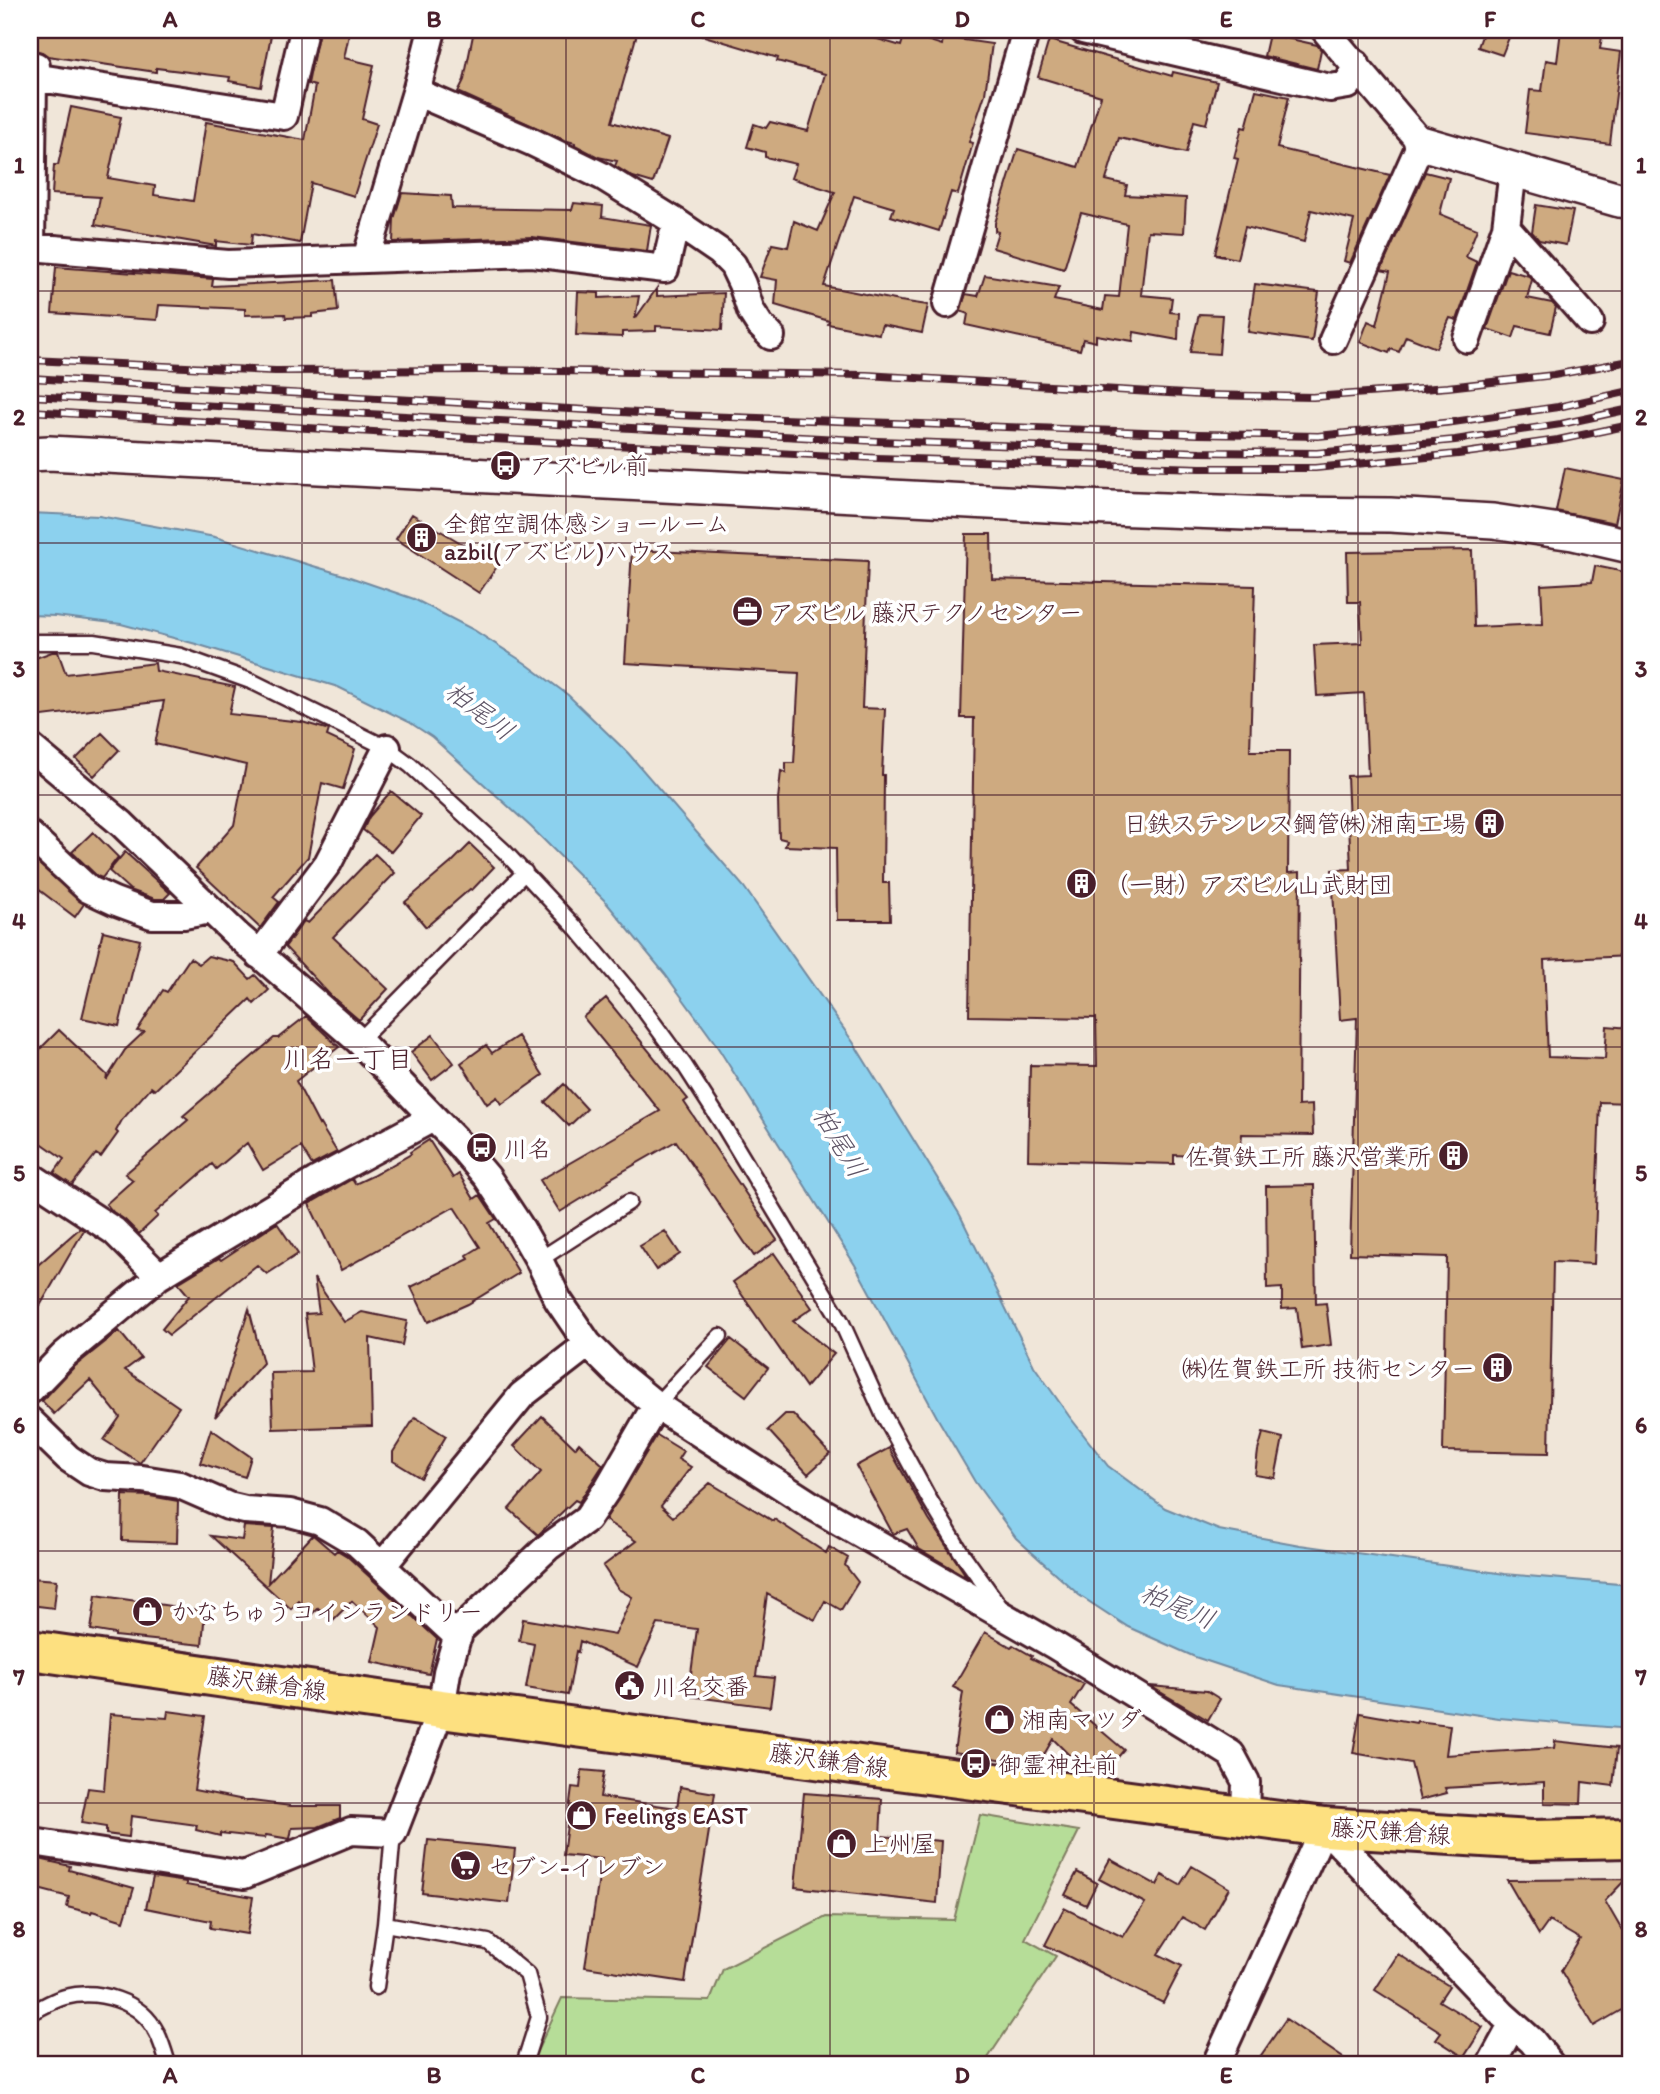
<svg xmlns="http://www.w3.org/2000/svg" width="1660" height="2094" viewBox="0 0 1660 2094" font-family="Itim,'Klee One',sans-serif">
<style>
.green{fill:#b6dd98;stroke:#807e62;stroke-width:2}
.water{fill:#8cd1ee;stroke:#728aa0;stroke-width:2}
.building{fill:#ceaa80;stroke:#4a1f2b;stroke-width:2}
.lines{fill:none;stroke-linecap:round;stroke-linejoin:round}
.service-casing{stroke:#4a1f2b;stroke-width:19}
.minor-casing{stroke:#4a1f2b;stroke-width:32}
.tertiary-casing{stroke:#4a1f2b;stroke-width:38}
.primary-casing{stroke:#4a1f2b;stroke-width:44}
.service{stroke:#fff;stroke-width:14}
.minor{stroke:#fff;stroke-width:26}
.tertiary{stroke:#fff;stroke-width:33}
.primary{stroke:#fde080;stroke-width:38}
.rail-casing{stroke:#4a1f2b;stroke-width:8}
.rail{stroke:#fff;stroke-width:5;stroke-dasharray:16;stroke-linecap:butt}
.grid{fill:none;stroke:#4a1f2b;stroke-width:2;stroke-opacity:0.55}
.labels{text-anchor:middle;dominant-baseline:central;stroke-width:7;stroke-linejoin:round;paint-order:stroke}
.poi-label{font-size:24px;fill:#4a1f2b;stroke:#fff;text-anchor:start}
.street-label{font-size:24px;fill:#4a1f2b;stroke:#fff}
.water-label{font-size:26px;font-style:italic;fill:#5e5466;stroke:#fff}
.neighbourhood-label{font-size:26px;fill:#4a1f2b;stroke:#fff}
.neatline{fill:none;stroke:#4a1f2b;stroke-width:2.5}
.grid-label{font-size:23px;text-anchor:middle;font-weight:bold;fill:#4a1f2b}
</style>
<rect width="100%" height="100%" fill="#f0e6d9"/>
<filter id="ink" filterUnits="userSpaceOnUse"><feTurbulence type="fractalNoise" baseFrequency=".0143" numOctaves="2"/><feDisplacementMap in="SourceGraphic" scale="14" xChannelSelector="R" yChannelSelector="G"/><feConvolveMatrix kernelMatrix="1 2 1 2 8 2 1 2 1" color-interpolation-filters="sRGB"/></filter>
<g filter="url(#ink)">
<!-- green -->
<path class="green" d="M980 1815 1079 1831 1025 1939 1056 1956 984 2064H835L830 2061 808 2060 804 2064H531L562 1998 710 2001 723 1969 826 1917 954 1920Z"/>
<!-- water -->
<path class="water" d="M30 513 99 516 215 537 347 576 414 599 474 630 525 663 568 695 628 753 744 887 853 1042 960 1215 1034 1366 1069 1416 1108 1466 1165 1508 1219 1530 1300 1545 1505 1574 1630 1585V1729L1499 1718 1279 1685 1195 1657 1128 1627 1079 1595 1016 1538 975 1482 938 1419 855 1265 715 1043 665 974 605 901 531 827 432 737 409 722 338 687 196 644 121 624 55 616 30 615Z"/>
<!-- building -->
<path class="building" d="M30 30H272L261 87 229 81 230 77 156 68V72L48 56 42 52 30 50Z
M319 30H350L344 58 374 65 362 119 377 124 354 196 311 183 300 243 252 234 251 245 216 241V246L95 225 100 197 52 194 54 165H58L71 107 121 117 108 178 155 186 154 195 193 201 206 122 305 140 315 86 308 84Z
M474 30H490L508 34 509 30H638L612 122 668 139 653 183 633 177 615 166 617 161 598 157 575 145V143L564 140 458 92 464 80Z
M702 30H847L901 46 905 33 942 45 943 37 992 44 985 94 969 142 973 143 958 194 951 192 939 231 891 216 894 208 854 196 824 286 900 301 928 305 922 333 882 325 879 334 828 324 829 321 775 305 777 280 760 277 772 244 788 247 794 221 818 231 835 192 791 178 796 164 765 157V152L747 147 754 124 766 128 770 122 808 131 825 74 777 61 778 58 701 35Z
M1484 30H1512L1502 55 1478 47Z
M1561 30H1603L1600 49 1621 52 1610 144 1525 133 1530 90 1542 91 1546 60 1557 62Z
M1269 34 1317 45 1321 50 1317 69 1264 56Z
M1049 40 1172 76 1173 72 1217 82 1206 124 1194 121 1186 153 1119 138 1106 180 1127 185 1125 195 1186 198 1184 233 1148 231 1141 295 1172 298 1170 312 1179 313 1178 340 1134 332 1133 341 1096 335V342L1083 339 1080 350 966 325 968 314 960 311 966 294 978 296 985 275 1059 287 1054 300 1103 310 1105 296 1119 297 1127 224 1081 213 1064 269 993 248 998 232 995 231V223L1018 149 1078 167 1101 96 1038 77Z
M1256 90 1289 97 1277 148 1390 175 1350 263 1344 261 1354 220 1311 210 1304 242 1245 227 1237 259 1215 254 1238 159 1234 158 1242 127 1246 128Z
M1425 172 1449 178 1440 214 1477 229 1466 257 1477 262 1457 320 1450 318 1436 348 1406 336 1399 352 1391 349 1389 353 1360 342 1368 321 1377 325 1390 272 1381 270Z
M402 193 451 196 452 208 572 210 574 203 603 206 602 217 651 225 647 251 532 237 393 242 394 219Z
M1536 205 1573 211 1566 245 1539 240 1532 232Z
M56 267 213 279 212 286 335 280 338 311 312 314V317L286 318 285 314 245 315V309L159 305 157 320 52 313Z
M1508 270 1529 276 1532 280 1527 298 1552 303 1556 307 1550 333 1517 326 1513 338 1487 329Z
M1255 284 1319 292 1312 341 1248 332Z
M657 288V296L724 293 722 330 656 326V331L622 332V337L576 335 578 292 599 293V298L639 296 635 319Z
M1199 314 1222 315 1219 354 1190 352Z
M1565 468 1624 480 1615 523 1556 511Z
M412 514 498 565 479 593 396 539Z
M966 534H991L992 579 1255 586 1250 751H1289L1288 873 1300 872 1298 1106 1312 1105 1313 1135 1242 1134 1240 1158 1174 1155V1164L1028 1160 1030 1065 1097 1066 1096 1018 969 1016 974 718H961Z
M632 550 868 561 862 708 885 709 882 775H884L883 883H889L890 920H837L836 848 785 846 787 840 779 838 778 800 781 771 786 773V763H794L799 673 625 663Z
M1472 550 1474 627 1543 624 1541 585 1592 582 1595 566 1630 573V956L1544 960 1548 1057 1605 1059 1607 1026 1630 1028V1103L1600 1102 1594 1264 1553 1262 1549 1453 1443 1451 1447 1257 1350 1254 1357 1018 1340 1020 1332 870 1351 869 1347 776 1368 775 1364 693 1317 696 1314 645 1362 643 1360 602H1348L1347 552Z
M52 652H58L66 674 155 663 156 671 235 687 229 714 302 722 326 729 329 730 327 736 355 749 343 789 322 783 308 857 273 897 279 902 260 928 196 868 234 825 246 765 155 744 164 701 35 717 30 660Z
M102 733 119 750 94 776 76 759Z
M391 791 421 816 391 852 363 830 369 817Z
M93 832 118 857 102 878 97 876 72 852Z
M470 844 494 867 472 890 470 889 426 927 405 902 452 862Z
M125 852 170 893 164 899H155L130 890 109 871Z
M375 854 395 873 333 937 388 989 359 1020 331 996 285 947 304 921 308 923Z
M30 856 84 904 75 917 30 883Z
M103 931 140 940 119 1026 82 1018Z
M208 956 234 962 250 979 255 975 269 990 254 1004 250 999 155 1090 151 1087 122 1120 116 1131 118 1133 101 1157 96 1154 72 1185 54 1173 64 1159 30 1135V1059L59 1030 107 1075 106 1080 125 1050 144 1032 137 1031 163 990 167 992 190 958 199 964Z
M606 998 688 1099 684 1102 777 1240 754 1256 676 1141 608 1180 609 1182 560 1212 540 1180 660 1111 583 1017Z
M306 1016 339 1047 296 1081 319 1125 320 1124 337 1152 312 1165 301 1147 263 1170 247 1143 216 1169 212 1164 155 1213 158 1216 139 1234 125 1220 113 1212 106 1204 133 1180 125 1174 188 1120 183 1116 274 1038H278Z
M433 1035 454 1063 432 1080 411 1052Z
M518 1036 543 1075 502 1104 497 1097 487 1104 461 1063 486 1045 492 1053Z
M564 1084 587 1109 569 1126 545 1102Z
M429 1140 453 1178 459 1174 474 1199 480 1195 496 1219 489 1223 519 1273 468 1304 428 1322 411 1287 469 1259 467 1255 480 1247 454 1207 341 1270 309 1204 352 1179 355 1184 372 1176 411 1154 410 1152Z
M1314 1185 1316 1304 1326 1303 1331 1345 1302 1349 1297 1308 1282 1309V1288L1267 1289 1266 1186Z
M277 1223 298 1254 267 1274 257 1265 169 1335 162 1329 189 1296 178 1283 219 1258 221 1260Z
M80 1228 84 1230 30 1323V1272Z
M665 1231 680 1254 656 1270 640 1246Z
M774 1253 812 1308 793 1321 834 1354 806 1387 733 1282Z
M314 1278 344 1322 362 1312 407 1321 402 1345 370 1338 372 1426 273 1429 271 1373 312 1372 305 1314 319 1313Z
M249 1309 263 1363 215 1417Z
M119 1331 141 1358 125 1370 179 1407 140 1463 104 1440 120 1417 90 1380 54 1414 42 1401 74 1367Z
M731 1339 768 1368 746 1396 708 1367Z
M785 1414H793L830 1454 808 1474 768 1430Z
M542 1416 575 1448 579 1443 603 1465 579 1502 575 1500 538 1535 509 1509 541 1472 514 1446Z
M415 1417 446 1436 421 1478 393 1461V1452Z
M211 1429 251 1457 245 1477 200 1463Z
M1263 1433 1283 1438 1275 1478 1255 1475 1258 1451Z
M657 1435 683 1451 678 1459 691 1467 661 1506 673 1517 710 1483 773 1521 774 1519 826 1553 829 1547 848 1558 845 1565 858 1582 841 1610 825 1601 815 1620 767 1594 756 1676 774 1678 770 1707 688 1696 697 1629 658 1624 638 1667 580 1641 578 1652 576 1651 568 1695 526 1688 534 1644 519 1641 523 1619 615 1635 632 1597 618 1589 603 1566 636 1541 605 1520Z
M889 1448 929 1520 967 1577 919 1549 907 1529 893 1534 856 1466Z
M123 1495 150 1496 178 1501 177 1543 122 1541Z
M244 1526 274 1528 268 1583 313 1535 334 1553 337 1550 347 1556 437 1639 429 1674 372 1662 380 1627 352 1601 332 1621 318 1608 311 1615 299 1601 291 1609 211 1536 242 1540Z
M30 1578 57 1580 54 1608 30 1605Z
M96 1595 205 1611 202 1645 115 1636V1634L91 1630Z
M985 1632 1011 1647 1013 1645 1032 1656 1031 1658 1084 1684 1071 1705 1124 1750 1106 1771 1081 1767 1053 1739 1038 1765 954 1752 963 1692 953 1687Z
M1150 1686 1207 1691 1220 1699 1208 1720Z
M168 1711 205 1716 194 1790 244 1800 291 1806H340V1818L318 1827 292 1828 290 1839 266 1835 265 1838 220 1833V1836L196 1830 197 1825 131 1816 129 1837 106 1834V1827L81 1823 88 1788 104 1790 110 1714 167 1718Z
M1360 1713 1416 1723 1417 1721 1450 1725 1446 1755 1554 1748 1555 1741 1617 1748 1613 1786 1582 1782 1581 1804 1544 1803V1782L1445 1788 1447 1793 1420 1800 1411 1763 1353 1753Z
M582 1770 604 1772 600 1797 677 1808 680 1787 715 1793 685 1982 585 1967 602 1859 563 1855 572 1787 580 1788Z
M804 1793 882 1799 880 1836 941 1841 937 1903 795 1887Z
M428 1840 515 1849 509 1903 422 1893Z
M35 1858 70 1866 69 1870 134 1888 124 1921 92 1911 91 1913 67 1907 69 1897 30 1887Z
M1110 1859 1157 1885 1162 1875 1180 1885 1192 1866 1229 1888 1205 1930 1182 1917 1158 1954 1182 1966 1163 2003 1045 1945 1064 1908 1123 1937 1145 1903 1099 1879Z
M1077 1872 1097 1883 1086 1905 1065 1895Z
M153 1877 186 1882V1885L253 1897 247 1934 210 1928 211 1921 146 1908Z
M1626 1879 1605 1901 1630 1944V2005L1594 2026 1561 1971 1580 1939 1549 1921 1539 1935 1507 1880Z
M1398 1954 1449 1986 1439 2001 1483 2027 1464 2057 1436 2039 1441 2032 1375 1990Z
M1286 2019 1352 2064H1255Z"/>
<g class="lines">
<defs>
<path id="service" d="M30 642H94L181 656 253 682 387 748 410 765 504 851 577 929 636 999 685 1066 723 1125 841 1321 883 1414 928 1497 961 1552 1001 1608
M359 1041 525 872
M539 1260 629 1202
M656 1405 720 1336
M385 1924 488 1942 527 1974 539 2017 524 2064
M376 1987 385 1924 393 1833
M30 2013C41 2008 53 2000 65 1997 98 1989 141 2000 157 2033 162 2043 165 2054 168 2064"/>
<path id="minor" d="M1083 30 1330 88 1348 85 1356 64
M1325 30 1421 143 1333 340
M30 66H36L33 77 31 247 228 264 366 259 416 92 432 30
M33 77 284 116 304 30
M416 92 532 142 602 176 676 222 720 252 733 265 742 284 751 311 760 325 771 336
M1513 171 1506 227 1590 322
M366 259 532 253 665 269 676 222
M947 304 1026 30
M1467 339 1506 227
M30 747 122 824 237 935 359 1041 459 1144 487 1177 520 1227 539 1260 558 1300 588 1344 617 1373 656 1405 814 1507 1054 1645 1231 1754 1246 1782 1245 1815
M30 835 88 889 114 901 152 915H184L211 910
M259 955 328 863 387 748
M30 1176 114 1231 159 1276
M30 1390 64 1355 159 1276 316 1181 433 1118
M30 1421 68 1458 89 1472 105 1477 142 1479 180 1485 228 1506 245 1510 290 1513 320 1521 357 1543 458 1637
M383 1565 522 1395 588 1344
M33 1842 244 1875 351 1831 393 1833 441 1709 447 1672 459 1631 548 1547 587 1519 608 1488 656 1405
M1216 2064 1324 1827 1503 2015 1532 2041 1550 2064
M1491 2064 1513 2024"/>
<path id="tertiary" d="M1421 143 1619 200 1630 201
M30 454 49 453 1084 507 1272 514 1390 515 1493 521 1573 533 1630 546"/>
<path id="primary" d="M30 1650 441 1709 1324 1827 1531 1840 1630 1838"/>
</defs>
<!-- service casing -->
<use href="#service" class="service-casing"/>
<!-- minor casing -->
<use href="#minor" class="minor-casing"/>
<!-- tertiary casing -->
<use href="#tertiary" class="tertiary-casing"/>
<!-- primary casing -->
<use href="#primary" class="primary-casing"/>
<!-- service -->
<use href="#service" class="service"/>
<!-- minor -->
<use href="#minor" class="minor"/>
<!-- tertiary -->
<use href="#tertiary" class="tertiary"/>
<!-- primary -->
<use href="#primary" class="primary"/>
<defs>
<path id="rail" d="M30 360 275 371 481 370 866 375 1202 395 1313 397 1448 387 1554 375 1630 361
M30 378 674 415 1198 434 1318 436 1453 422 1558 407 1630 391
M30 396 877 441 1200 452 1317 453 1455 440 1561 424 1630 409
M30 411 472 438 877 458 1200 468H1315L1458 454 1558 440 1630 425"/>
</defs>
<!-- rail casing -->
<use href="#rail" class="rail-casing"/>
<!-- rail -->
<use href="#rail" class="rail"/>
</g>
</g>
<!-- grid -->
<path class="grid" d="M302 30V2064M566 30V2064M830 30V2064M1094 30V2064M1358 30V2064M30 291H1630M30 543H1630M30 795H1630M30 1047H1630M30 1299H1630M30 1551H1630M30 1803H1630"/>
<!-- icons -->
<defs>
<symbol id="bus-disc" viewBox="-11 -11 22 22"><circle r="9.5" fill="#4a1f2b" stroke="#fff"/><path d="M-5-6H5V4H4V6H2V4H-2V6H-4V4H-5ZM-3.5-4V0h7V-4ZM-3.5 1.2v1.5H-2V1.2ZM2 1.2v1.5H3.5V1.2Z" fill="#fff"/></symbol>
<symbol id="building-disc" viewBox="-11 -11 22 22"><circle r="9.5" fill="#4a1f2b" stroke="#fff"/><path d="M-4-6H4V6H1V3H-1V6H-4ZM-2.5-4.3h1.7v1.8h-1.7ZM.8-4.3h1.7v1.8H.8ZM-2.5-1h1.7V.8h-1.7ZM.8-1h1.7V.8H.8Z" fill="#fff"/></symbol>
<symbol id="office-disc" viewBox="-11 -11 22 22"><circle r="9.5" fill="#4a1f2b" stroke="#fff"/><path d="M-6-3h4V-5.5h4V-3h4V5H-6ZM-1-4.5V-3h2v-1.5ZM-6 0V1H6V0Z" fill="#fff"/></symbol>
<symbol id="shop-disc" viewBox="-11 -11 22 22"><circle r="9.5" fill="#4a1f2b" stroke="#fff"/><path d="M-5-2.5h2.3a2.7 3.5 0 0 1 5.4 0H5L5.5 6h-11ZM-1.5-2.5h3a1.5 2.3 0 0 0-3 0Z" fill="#fff"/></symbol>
<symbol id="civic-disc" viewBox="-11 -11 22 22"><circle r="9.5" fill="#4a1f2b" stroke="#fff"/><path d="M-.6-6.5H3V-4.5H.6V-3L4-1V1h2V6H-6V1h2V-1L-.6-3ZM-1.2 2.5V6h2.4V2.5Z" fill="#fff"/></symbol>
<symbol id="supermarket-disc" viewBox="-11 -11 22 22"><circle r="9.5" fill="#4a1f2b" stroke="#fff"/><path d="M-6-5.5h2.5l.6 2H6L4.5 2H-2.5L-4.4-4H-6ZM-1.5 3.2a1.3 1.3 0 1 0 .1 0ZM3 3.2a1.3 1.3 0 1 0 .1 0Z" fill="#fff"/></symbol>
</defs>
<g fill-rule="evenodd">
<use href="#bus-disc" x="488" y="448" width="35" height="35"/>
<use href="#building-disc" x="404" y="520" width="35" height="35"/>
<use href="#office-disc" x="730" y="594" width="35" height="35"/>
<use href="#building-disc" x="1472" y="806" width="35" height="35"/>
<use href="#building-disc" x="1064" y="866" width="35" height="35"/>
<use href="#bus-disc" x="464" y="1130" width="35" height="35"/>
<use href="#building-disc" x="1436" y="1138" width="35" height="35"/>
<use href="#building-disc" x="1480" y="1350" width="35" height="35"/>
<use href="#shop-disc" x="130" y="1594" width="35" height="35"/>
<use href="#civic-disc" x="612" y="1668" width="35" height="35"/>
<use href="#shop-disc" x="982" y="1702" width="35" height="35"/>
<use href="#bus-disc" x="958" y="1746" width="35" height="35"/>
<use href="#shop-disc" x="564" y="1798" width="35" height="35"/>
<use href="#shop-disc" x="824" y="1826" width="35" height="35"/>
<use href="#supermarket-disc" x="448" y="1848" width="35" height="35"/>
</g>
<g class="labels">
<!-- poi labels -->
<g class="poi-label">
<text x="529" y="465">アズビル前</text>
<text x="444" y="523">全館空調体感ショールーム<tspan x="444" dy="28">azbil(アズビル)ハウス</tspan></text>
<text x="770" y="612">アズビル 藤沢テクノセンター</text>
<text x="1466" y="823" text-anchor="end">日鉄ステンレス鋼管㈱ 湘南工場</text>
<text x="1105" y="884">（一財）アズビル山武財団</text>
<text x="504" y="1148">川名</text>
<text x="1431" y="1156" text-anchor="end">佐賀鉄工所 藤沢営業所</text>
<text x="1475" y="1368" text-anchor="end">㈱佐賀鉄工所 技術センター</text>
<text x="171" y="1611">かなちゅうコインランドリー</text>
<text x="653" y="1686">川名交番</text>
<text x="1022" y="1719">湘南マツダ</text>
<text x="998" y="1764">御霊神社前</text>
<text x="604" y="1815">Feelings EAST</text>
<text x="864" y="1843">上州屋</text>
<text x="488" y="1866">セブン-イレブン</text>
</g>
<!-- street labels -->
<g class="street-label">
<text transform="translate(267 1683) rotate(8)">藤沢鎌倉線</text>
<text transform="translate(829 1760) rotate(8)">藤沢鎌倉線</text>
<text transform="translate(1391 1831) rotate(4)">藤沢鎌倉線</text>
</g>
<!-- water labels -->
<g class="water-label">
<text transform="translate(480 711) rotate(37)">柏尾川</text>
<text transform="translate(840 1142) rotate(59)">柏尾川</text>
<text transform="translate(1178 1606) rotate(23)">柏尾川</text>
</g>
<!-- neighbourhood labels -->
<g class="neighbourhood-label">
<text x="348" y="1059">川名一丁目</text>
</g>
</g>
<!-- margin -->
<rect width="1660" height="2094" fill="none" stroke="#fff" stroke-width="77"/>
<rect x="38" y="38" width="1584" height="2018" class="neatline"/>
<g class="grid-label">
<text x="170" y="27">A</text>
<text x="434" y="27">B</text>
<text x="698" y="27">C</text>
<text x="962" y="27">D</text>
<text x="1226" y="27">E</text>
<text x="1490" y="27">F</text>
<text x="19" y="173">1</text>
<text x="1641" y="173">1</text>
<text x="19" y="425">2</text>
<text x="1641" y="425">2</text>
<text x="19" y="677">3</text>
<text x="1641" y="677">3</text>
<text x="19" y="929">4</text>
<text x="1641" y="929">4</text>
<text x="19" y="1181">5</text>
<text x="1641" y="1181">5</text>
<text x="19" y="1433">6</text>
<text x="1641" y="1433">6</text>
<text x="19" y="1685">7</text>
<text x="1641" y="1685">7</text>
<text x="19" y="1937">8</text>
<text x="1641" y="1937">8</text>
<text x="170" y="2083">A</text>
<text x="434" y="2083">B</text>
<text x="698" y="2083">C</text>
<text x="962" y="2083">D</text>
<text x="1226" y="2083">E</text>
<text x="1490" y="2083">F</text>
</g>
</svg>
